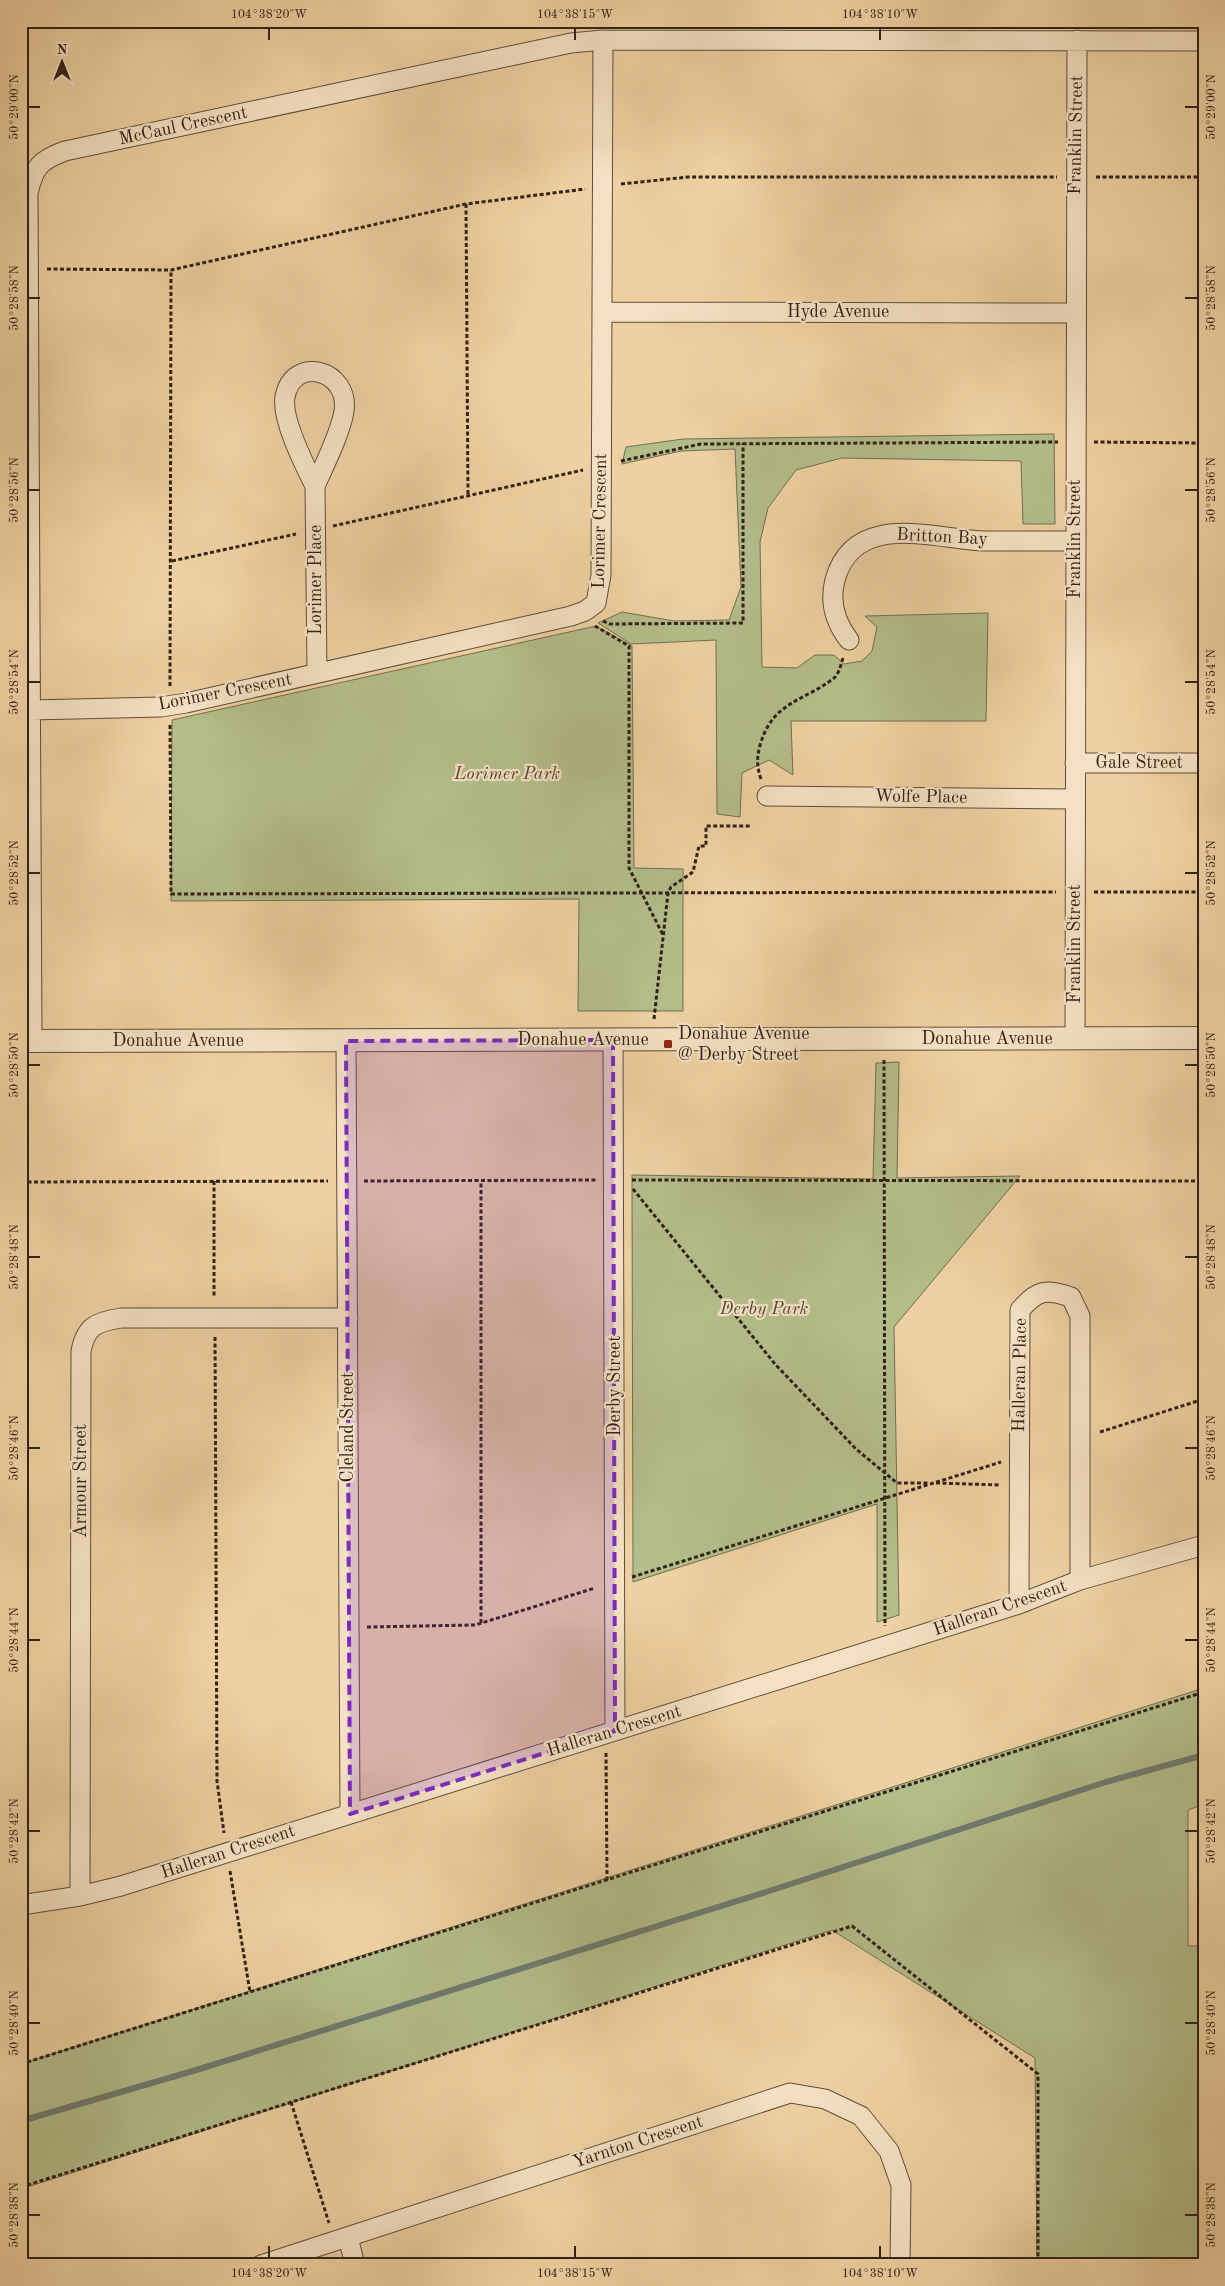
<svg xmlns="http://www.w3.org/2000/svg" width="1225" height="2286" viewBox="0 0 1225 2286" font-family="'Old Standard TT',serif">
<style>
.green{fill:#b3bd8a;stroke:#726f50}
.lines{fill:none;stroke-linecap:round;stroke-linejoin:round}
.stream{stroke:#6f7b6f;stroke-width:6}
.minor-casing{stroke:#604d3a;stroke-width:21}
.tertiary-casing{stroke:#604d3a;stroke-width:24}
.path{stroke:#312117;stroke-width:3;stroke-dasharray:4 2.5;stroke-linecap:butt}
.minor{stroke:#f4e1c3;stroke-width:19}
.tertiary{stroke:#f4e1c3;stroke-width:22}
.marked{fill:#7b2cbf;fill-opacity:0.2;stroke:#7b2cbf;stroke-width:4;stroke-dasharray:10 6;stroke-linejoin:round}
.ticks{fill:none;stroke:#312117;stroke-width:2}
.poi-dot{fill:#8f2418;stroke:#f4e1c3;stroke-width:2}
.labels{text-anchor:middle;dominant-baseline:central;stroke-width:4.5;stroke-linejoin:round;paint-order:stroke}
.street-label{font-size:18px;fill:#312117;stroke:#f4e1c3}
.park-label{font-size:18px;font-style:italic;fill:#524834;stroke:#f4e1c3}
.poi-label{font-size:18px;fill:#312117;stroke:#f4e1c3;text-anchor:start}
.neatline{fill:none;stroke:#312117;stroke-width:2}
.ticks-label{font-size:12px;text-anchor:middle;fill:#312117}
</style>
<rect width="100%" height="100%" fill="#eed1a2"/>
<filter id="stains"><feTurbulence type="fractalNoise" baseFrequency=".004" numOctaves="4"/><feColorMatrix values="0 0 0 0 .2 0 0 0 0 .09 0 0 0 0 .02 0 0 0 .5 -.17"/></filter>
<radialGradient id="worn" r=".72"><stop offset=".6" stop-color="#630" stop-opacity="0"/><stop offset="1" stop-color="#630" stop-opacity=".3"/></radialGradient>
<!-- green -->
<path class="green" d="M1054 434 1055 524H1023L1021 461 842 458 796 470 768 508 760 542 762 667 797 668 815 655H834L844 664 862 661 872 651 877 627 865 616 988 613 986 721H791L793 775 769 760 742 773 740 817 717 814 716 640 631 644 598 623 622 612 674 621 729 620 741 587 735 449 681 451 622 464 626 447 683 439Z
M596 626 632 646 634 868 683 869V1011H578L579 899 171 901 172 720Z
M899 1062 897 1178 1020 1176 894 1327 899 1615 877 1622V1504L633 1582 632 1175 873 1179 876 1063Z
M1204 1688V1804L1188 1810V1946H1204V2265H1037L1035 2058 832 1930 21 2189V2064Z"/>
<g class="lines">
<!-- stream -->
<path class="stream" d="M21 2121 193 2071 766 1892 1106 1782 1204 1755"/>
<defs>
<path id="minor" d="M602 312 1075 313
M315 486C305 466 281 419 285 397 293 354 350 370 344 411 341 432 324 466 315 486L317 673
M849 640C835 622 829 603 835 580 854 510 935 539 984 541 1015 541 1045 541 1075 541
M31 710 161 707 186 703 571 616 585 611 596 603 601 575 603 40
M1075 763H1204
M767 796 1074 799
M1075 1039 1077 40
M613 1040 615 1731
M32 1041 28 193C34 167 40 160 65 151L571 43 603 40 1204 41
M346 1041 350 1814
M1019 1604 1020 1310C1038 1289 1046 1289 1071 1297L1080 1316V1580
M80 1896 81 1351C86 1326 96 1322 121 1318H348
M21 1905 80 1896 121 1886 1019 1604 1080 1580 1204 1545
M348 2237 355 2265
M261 2265 790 2093 825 2099 861 2116 889 2151 901 2185 900 2265"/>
<path id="tertiary" d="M21 1041 1204 1038"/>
</defs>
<!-- minor casing -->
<use href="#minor" class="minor-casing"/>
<!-- tertiary casing -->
<use href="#tertiary" class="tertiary-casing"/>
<!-- path -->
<path class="path" d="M1096 177H1204
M621 184 688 177H1057
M466 204 468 496
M47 269 171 270 466 204 585 189
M1094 442 1204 443
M621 461 701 444 1058 442
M333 526 583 470
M172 561 296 534
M603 621 610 624 743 623V443
M595 626 629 646V868L663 935
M170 686 171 270
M170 725 171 894 1056 892
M761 779C756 765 757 755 761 742 774 701 805 701 834 678 839 674 841 664 843 658
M1094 892H1204
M654 1019 668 893 671 887 693 872 699 846H706V826H752
M884 1060 885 1626
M632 1180 1204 1181
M214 1181V1298
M364 1181 596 1180
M21 1182 328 1181
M633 1189 775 1364 856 1449 897 1483H930
M215 1337 217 1781 224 1833
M1100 1432 1204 1399
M936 1483 1000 1485
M632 1577 1001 1462
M481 1623V1181
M367 1627 475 1625 595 1588
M606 1753 607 1880
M230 1871 250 1992
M21 2064 1204 1692
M291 2102 329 2223
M21 2187 852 1926 1038 2074V2265"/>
<!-- minor -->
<use href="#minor" class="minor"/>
<!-- tertiary -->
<use href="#tertiary" class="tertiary"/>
</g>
<!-- marked area -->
<path class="marked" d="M613 1040 615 1731 350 1814 346 1041Z"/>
<!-- ticks -->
<path class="ticks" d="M269 28V40M575 28V40M880 28V40M28 107H40M1185 107H1198M28 298H40M1185 298H1198M28 490H40M1185 490H1198M28 682H40M1185 682H1198M28 873H40M1185 873H1198M28 1065H40M1185 1065H1198M28 1257H40M1185 1257H1198M28 1448H40M1185 1448H1198M28 1640H40M1185 1640H1198M28 1831H40M1185 1831H1198M28 2023H40M1185 2023H1198M28 2215H40M1185 2215H1198M269 2246V2258M575 2246V2258M880 2246V2258"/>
<!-- markers -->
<rect class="poi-dot" x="663" y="1039" width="10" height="10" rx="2.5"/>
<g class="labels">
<!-- street labels -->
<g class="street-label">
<text transform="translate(183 126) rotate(-12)">McCaul Crescent</text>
<text transform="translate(1076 135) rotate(-89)">Franklin Street</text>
<text x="838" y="312">Hyde Avenue</text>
<text transform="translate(600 521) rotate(-89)">Lorimer Crescent</text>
<text transform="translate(942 537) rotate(3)">Britton Bay</text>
<text transform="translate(1075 539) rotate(-90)">Franklin Street</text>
<text transform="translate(316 580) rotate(-90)">Lorimer Place</text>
<text transform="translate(225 692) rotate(-11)">Lorimer Crescent</text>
<text x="1139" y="763">Gale Street</text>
<text transform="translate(921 797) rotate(1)">Wolfe Place</text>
<text transform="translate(1075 944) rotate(-90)">Franklin Street</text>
<text x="987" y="1039">Donahue Avenue</text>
<text x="583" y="1040">Donahue Avenue</text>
<text x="178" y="1041">Donahue Avenue</text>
<text transform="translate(1020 1375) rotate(-89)">Halleran Place</text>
<text transform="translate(615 1386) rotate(-90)">Derby Street</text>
<text transform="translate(348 1427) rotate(-90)">Cleland Street</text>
<text transform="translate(81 1481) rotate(-90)">Armour Street</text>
<text transform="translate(1000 1608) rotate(-19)">Halleran Crescent</text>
<text transform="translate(614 1731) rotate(-17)">Halleran Crescent</text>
<text transform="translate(228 1852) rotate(-18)">Halleran Crescent</text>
<text transform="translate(638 2142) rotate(-18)">Yarnton Crescent</text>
</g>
<!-- park labels -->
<g class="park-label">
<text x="507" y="774">Lorimer Park</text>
<text x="764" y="1309">Derby Park</text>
</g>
<!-- poi labels -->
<g class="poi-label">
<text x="678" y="1034">Donahue Avenue<tspan x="678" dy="21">@ Derby Street</tspan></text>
</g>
</g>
<!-- margin -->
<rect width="1225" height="2286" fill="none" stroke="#eed1a2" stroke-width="55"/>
<!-- north arrow -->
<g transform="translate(62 62)" stroke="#f4e1c3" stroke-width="4" paint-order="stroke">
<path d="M0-4L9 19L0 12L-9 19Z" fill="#312117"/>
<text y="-8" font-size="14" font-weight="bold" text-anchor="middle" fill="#312117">N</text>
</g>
<rect x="28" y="28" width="1170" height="2230" class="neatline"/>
<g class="ticks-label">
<text x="269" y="18">104°38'20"W</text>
<text x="575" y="18">104°38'15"W</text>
<text x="880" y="18">104°38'10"W</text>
<text transform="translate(14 107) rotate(-90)" y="4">50°29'00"N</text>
<text transform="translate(1211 107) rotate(-90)" y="4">50°29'00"N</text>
<text transform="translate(14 298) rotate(-90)" y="4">50°28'58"N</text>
<text transform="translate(1211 298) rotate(-90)" y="4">50°28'58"N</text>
<text transform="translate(14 490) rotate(-90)" y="4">50°28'56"N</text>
<text transform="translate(1211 490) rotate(-90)" y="4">50°28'56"N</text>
<text transform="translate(14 682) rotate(-90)" y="4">50°28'54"N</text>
<text transform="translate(1211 682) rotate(-90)" y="4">50°28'54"N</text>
<text transform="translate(14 873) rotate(-90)" y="4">50°28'52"N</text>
<text transform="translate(1211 873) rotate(-90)" y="4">50°28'52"N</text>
<text transform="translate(14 1065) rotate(-90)" y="4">50°28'50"N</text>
<text transform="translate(1211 1065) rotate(-90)" y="4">50°28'50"N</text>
<text transform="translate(14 1257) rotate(-90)" y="4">50°28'48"N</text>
<text transform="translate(1211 1257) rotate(-90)" y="4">50°28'48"N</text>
<text transform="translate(14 1448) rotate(-90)" y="4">50°28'46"N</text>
<text transform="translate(1211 1448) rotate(-90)" y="4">50°28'46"N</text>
<text transform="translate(14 1640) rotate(-90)" y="4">50°28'44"N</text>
<text transform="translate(1211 1640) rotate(-90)" y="4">50°28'44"N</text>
<text transform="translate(14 1831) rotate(-90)" y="4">50°28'42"N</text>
<text transform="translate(1211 1831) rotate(-90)" y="4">50°28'42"N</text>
<text transform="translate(14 2023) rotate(-90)" y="4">50°28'40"N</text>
<text transform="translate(1211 2023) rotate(-90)" y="4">50°28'40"N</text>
<text transform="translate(14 2215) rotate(-90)" y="4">50°28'38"N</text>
<text transform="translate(1211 2215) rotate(-90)" y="4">50°28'38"N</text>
<text x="269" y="2277">104°38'20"W</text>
<text x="575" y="2277">104°38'15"W</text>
<text x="880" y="2277">104°38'10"W</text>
</g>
<rect width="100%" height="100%" filter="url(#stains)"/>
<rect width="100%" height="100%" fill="url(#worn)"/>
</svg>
